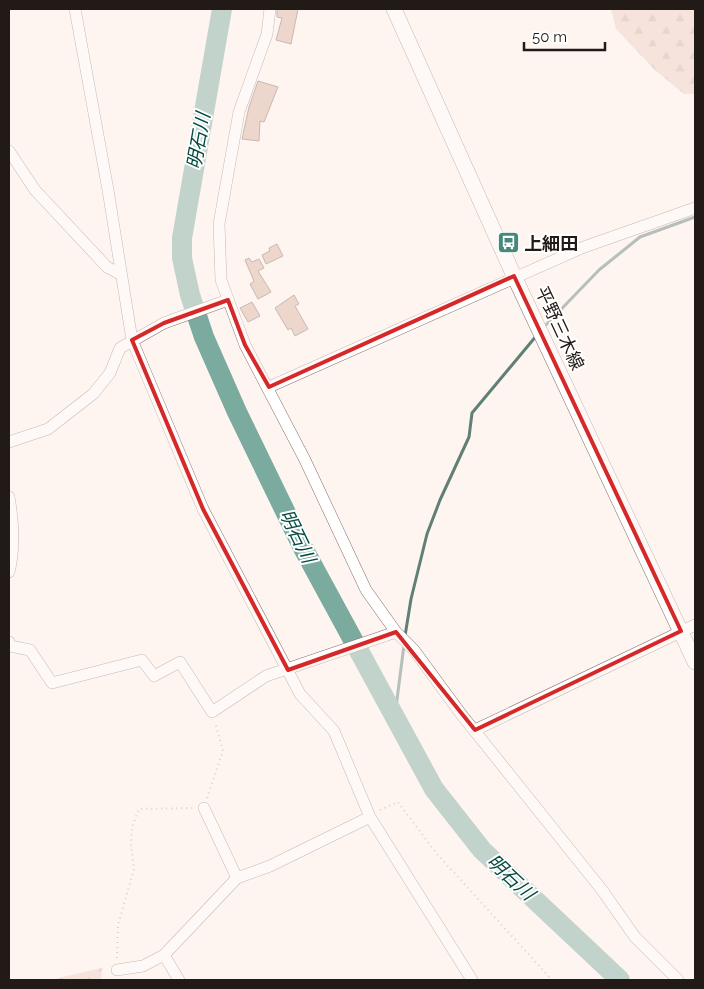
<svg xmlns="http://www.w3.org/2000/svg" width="704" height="989" viewBox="0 0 704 989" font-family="Raleway,'Noto Sans JP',sans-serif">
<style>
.forest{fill:url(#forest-firs)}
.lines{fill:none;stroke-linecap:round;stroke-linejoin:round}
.stream{stroke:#607f76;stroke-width:3}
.river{stroke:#7baa9f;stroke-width:20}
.building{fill:#dab2a0;stroke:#867167}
.minor-casing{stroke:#877268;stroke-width:12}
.major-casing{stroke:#877268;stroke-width:16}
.path{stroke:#aea5a1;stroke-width:2;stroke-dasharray:1 4;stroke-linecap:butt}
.minor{stroke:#fff;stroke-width:11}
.major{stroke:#fff;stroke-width:15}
.marked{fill:none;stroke:#d62828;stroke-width:4;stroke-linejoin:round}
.labels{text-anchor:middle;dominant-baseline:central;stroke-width:4;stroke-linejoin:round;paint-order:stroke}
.poi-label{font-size:18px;font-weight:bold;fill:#221a16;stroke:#fff;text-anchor:start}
.street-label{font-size:18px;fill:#221a16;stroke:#fff}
.water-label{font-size:19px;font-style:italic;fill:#044b40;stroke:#fff}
</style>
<defs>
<pattern id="forest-firs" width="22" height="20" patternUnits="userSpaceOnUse" patternTransform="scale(1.25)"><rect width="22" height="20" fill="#ebcfc3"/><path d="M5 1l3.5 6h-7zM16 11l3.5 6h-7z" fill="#c9b1a7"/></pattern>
</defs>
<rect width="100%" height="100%" fill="#fef4f0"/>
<!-- forest -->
<path class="forest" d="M611 9H695V94H684L654 69 616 29Z
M102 968 101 980H50Z"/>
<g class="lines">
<!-- stream -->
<path class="stream" d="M543 328 599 270 640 237 695 217
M405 636 411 599 427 534 440 500 469 437 472 413 537 335
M395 715 404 645"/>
<!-- river -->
<path class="river" d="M222 9 182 238V258L190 295 204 337 237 412 302 546 434 789 482 850 620 980"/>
</g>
<!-- building -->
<path class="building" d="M277 9H298L291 44 276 40 282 18 277 17Z
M258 81 278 87 264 122 260 121 259 141 242 139 249 107Z
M277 244 283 256 266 264 262 255 270 251 269 248Z
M249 258 252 262 259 259 264 268 258 271 271 292 258 299 250 284 254 281 245 260Z
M294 295 299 304 295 306 308 329 295 336 291 328 288 330 275 308Z
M252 302 260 316 248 322 240 308Z"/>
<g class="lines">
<defs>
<path id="minor" d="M75 9 108 190 132 340 203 509 300 694 334 731 370 817 472 980
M270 9 267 34 239 112 219 224 221 280 245 345 305 460 366 590 396 632 414 650 461 714 602 890 635 937 678 980
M9 151 35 190 107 267 120 274
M269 387 584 247 695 208
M9 442 48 429 93 394 110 373 120 348 164 323 228 300
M9 497C13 520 15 549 9 572
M9 642 10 646 30 650 52 683 142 660 154 676 180 662 212 712 266 676 396 632
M475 730 695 625
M204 808 237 878
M164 955 237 878 270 866 370 817
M117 970 143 966 164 955 179 980"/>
<path id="major" d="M394 9 514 276 695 662"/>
</defs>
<!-- minor casing -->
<use href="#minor" class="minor-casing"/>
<!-- major casing -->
<use href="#major" class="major-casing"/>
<!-- path -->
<path class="path" d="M207 798 223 751 215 722
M380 810 398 802 437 854 552 980
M117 958 118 925 134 869 131 846 132 827 139 809 194 808"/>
<!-- minor -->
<use href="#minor" class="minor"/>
<!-- major -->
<use href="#major" class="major"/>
</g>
<!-- marked area -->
<path d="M0 0H704V989H0ZM514 276 681 631 475 730 396 632 288 670 203 509 132 340 164 323 228 300 245 345 269 387Z" fill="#fef4f0" fill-opacity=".55" fill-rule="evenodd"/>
<path class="marked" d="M514 276 681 631 475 730 396 632 288 670 203 509 132 340 164 323 228 300 245 345 269 387Z"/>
<!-- icons -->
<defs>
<symbol id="bus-square" viewBox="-11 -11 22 22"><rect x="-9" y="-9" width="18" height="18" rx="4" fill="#46897b" stroke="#fff"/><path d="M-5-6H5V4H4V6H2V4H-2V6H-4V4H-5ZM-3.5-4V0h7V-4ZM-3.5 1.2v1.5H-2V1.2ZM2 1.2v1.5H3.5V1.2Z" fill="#fff"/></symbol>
</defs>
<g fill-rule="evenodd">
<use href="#bus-square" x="496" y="230" width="25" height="25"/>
</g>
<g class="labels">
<!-- poi labels -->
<g class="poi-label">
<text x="524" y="243">上細田</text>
</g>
<!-- street labels -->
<g class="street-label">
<text transform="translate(560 328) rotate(65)">平野三木線</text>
</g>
<!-- water labels -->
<g class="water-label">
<text transform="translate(198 141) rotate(-80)">明石川</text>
<text transform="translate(298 536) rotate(64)">明石川</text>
<text transform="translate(511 877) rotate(43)">明石川</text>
</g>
</g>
<!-- border -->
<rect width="704" height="989" fill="none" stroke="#221a16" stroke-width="20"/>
<!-- scale -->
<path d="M524 42v8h81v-8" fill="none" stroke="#221a16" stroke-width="2.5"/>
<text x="532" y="42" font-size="15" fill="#221a16" stroke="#ffffff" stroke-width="4" paint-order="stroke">50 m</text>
</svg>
